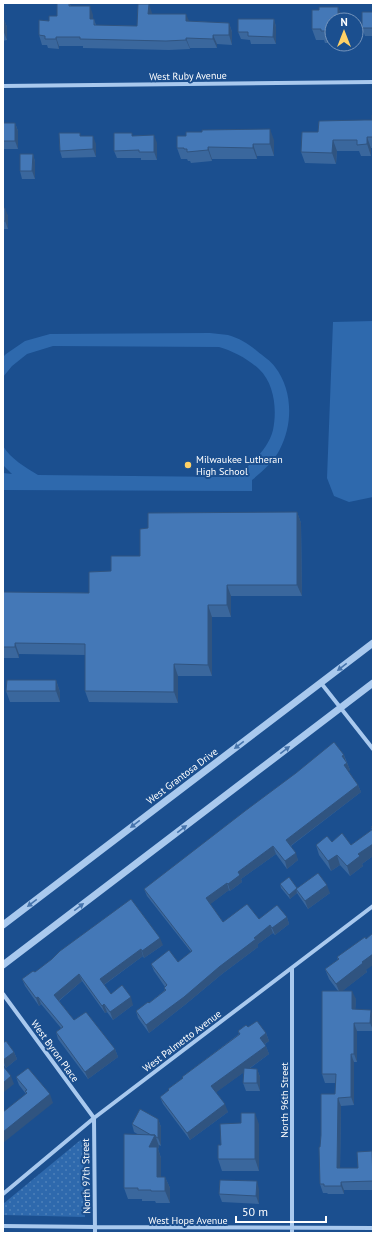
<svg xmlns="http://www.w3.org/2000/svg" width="376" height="1236" viewBox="0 0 376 1236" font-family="'PT Sans',sans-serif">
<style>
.grass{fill:url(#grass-dots)}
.pitch{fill:#2e69ad}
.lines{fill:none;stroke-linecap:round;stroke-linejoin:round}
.minor{stroke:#a9c9ee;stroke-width:4}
.tertiary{stroke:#a9c9ee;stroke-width:7}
.wall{fill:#3a679d}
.shaded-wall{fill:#305480}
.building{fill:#4478b7;stroke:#305480}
.oneway{fill:#4674ac}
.poi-dot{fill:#ffd166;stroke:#1b4f8f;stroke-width:1.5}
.labels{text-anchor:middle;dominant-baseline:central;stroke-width:4;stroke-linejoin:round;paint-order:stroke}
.street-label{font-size:10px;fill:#fff;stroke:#1b4f8f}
.poi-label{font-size:10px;fill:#fff;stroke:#1b4f8f;text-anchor:start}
</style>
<defs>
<pattern id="grass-dots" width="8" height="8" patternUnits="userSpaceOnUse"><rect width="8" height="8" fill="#2e69ad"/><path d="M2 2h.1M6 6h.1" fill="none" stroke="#4d80b9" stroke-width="1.8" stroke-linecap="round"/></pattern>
</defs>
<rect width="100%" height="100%" fill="#1b4f8f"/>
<!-- grass -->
<path class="grass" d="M83 1138 85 1217 3 1215V1204Z"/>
<!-- pitch -->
<path class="pitch" d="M373 321V497L349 502 334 496 327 478 333 322Z
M210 333C216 334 222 334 228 335 239 338 249 344 257 351 263 356 271 361 275 367 293 390 293 424 280 449 274 461 263 471 252 480V491L3 490V473L12 474 3 465V446C11 459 25 467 38 475L227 477C232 475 237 474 242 472 245 470 248 466 251 463 260 455 270 443 273 430 277 411 275 384 259 369 248 359 233 351 219 347L53 346 27 354 12 366 3 377V357L6 354 25 341 50 334Z"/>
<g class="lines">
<!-- minor -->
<path class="minor" d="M3 86 373 82
M321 683 373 749
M292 968V1233
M3 994 94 1118 95 1233
M3 1194 94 1118 373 906
M3 1226 95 1227 373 1228"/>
<!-- tertiary -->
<path class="tertiary" d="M3 925 373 643
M3 965 373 683"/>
</g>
<!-- wall -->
<path class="wall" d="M69 3 71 6 93 15V19H94L96 25 137 26 152 13V14L189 21 229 23 232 32V45L217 44V48H190V49L169 50 83 48V46H59V49L48 48 47 45H42L39 35 49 21 57 16Z
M338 7 342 17H346L347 20H332V43H325L324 40H316L312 29 319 10Z
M373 12V36H365L362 28Z
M3 17 7 27V40L3 41Z
M274 19 276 27V44H251L250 40 241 39 238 32Z
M373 115V148H371V156H361L359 151H337L336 164 305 163 301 152 364 120H372Z
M3 123H15L18 131V149H3Z
M81 136 96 144V157L62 158 60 151Z
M133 136 157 143V160H141V158H117L114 151Z
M274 140V156H257V159H212V161L191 163 190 161H188L187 159H181L177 148Z
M33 154 35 162V179H22L20 171Z
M3 208 8 216V229H3Z
M297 512 301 523 302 596H231V617H212V676H178V703L89 702 85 691V655L19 654V658H3V592L89 593 111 571 140 556 148 528Z
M56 680 60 692V702H10L6 691Z
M344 755 350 770 348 771 358 785 361 792 291 846 298 860 287 869 276 854 241 879 242 882 230 891 229 890 210 904 223 922 259 919 287 917 289 924 275 935 273 933 258 944V947L222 974 186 1004 149 1033 138 1018 136 1011 149 1003 165 990 164 988 165 987 154 971 151 964 178 962 191 952 147 896 144 889Z
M373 826V856L362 864 363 866 350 876 340 865 331 871 319 855 316 845 332 842 351 845 372 830 371 827Z
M280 884 297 888 330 893 308 909 299 896 297 893 290 899 281 888Z
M163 945 144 958 143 956 104 985 111 994 133 1005 113 1020 107 1012 105 1013 82 981 59 1001 74 1020 115 1049 118 1057 88 1079 58 1039 56 1032 61 1028 41 1004 39 1006 25 986 22 979 35 972Z
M337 957 366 970 367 972 342 991 356 999 355 1010 373 1016V1031H357V1062H354V1105L341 1106 340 1168H358L372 1151 373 1153V1190H344V1194H328L327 1193H323L320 1184V1147L335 1094V1083H325L322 1074 338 991 329 979 325 969 338 960Z
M248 1027 266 1033 269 1041 265 1044 269 1054 249 1069H257L260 1077V1091H246L243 1083 244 1072 216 1092 228 1112 190 1140 163 1104 160 1097 168 1091V1089L183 1078 182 1077 239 1034 238 1031Z
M3 1043 14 1052 17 1059 6 1068 3 1064Z
M16 1077 53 1103 26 1094 19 1085Z
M158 1119 161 1127V1146L159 1145V1146L158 1149 161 1158V1177H165L170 1188V1203H156L155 1201H142V1199H128L124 1188 139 1135 134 1132 132 1124Z
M241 1123 259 1124V1171H222L218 1159 221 1145Z
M259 1189V1204L222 1202 219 1194Z"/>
<!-- shaded-wall -->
<path class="shaded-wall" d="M149 4 152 13V24L148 14Z
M90 6 93 15V29L90 19Z
M338 7 343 18 338 17Z
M186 14 190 23 186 21Z
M3 17 7 27V40L3 30Z
M274 19 276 27V44L273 37Z
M229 23 232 32V45L229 35Z
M213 35 217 44V48L213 39Z
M56 37 59 46V49L56 39Z
M186 38 190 48V49L186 40Z
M15 123 18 131V149L15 141Z
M270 129 274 140V156L270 144Z
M154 135 157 143V160L154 152Z
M93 136 96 144V157L93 149Z
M367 137 371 148V156L367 144Z
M333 140 337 151 336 164 332 153Z
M253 144 257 156V159L253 148Z
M208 147 212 159V161L208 150Z
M33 154 35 162V179L32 171Z
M5 208 8 216V229L5 221Z
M297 512 301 523 302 596 297 585Z
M3 546 4 548V577L3 575Z
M227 585 231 596V617L227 605Z
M208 605 212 617V676L208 665Z
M15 643 19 654V658L15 647Z
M174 664 178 676V703L174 692Z
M56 680 60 692V702L56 691Z
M344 755 346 762 342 756Z
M347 763 350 770 346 773 344 765Z
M358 785 361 792 289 847 286 840Z
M373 844V856L362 864 363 866 350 876 347 866 358 854Z
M273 846 276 854 241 879 242 882 230 891 228 884 238 872Z
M296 853 298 860 287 869 285 861Z
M337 855 340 865 331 871 328 861Z
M227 883 229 890 208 906 206 898Z
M327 885 330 893 308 909 305 901Z
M296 889 297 893 290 899 289 895Z
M287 917 289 924 275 935 272 928Z
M270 925 273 933 258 944V947L222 974 186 1004 149 1033 146 1025Z
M160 938 163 945 144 958 142 951Z
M141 949 143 956 102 986 100 979Z
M373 954V965L366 970 367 972 340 993 336 984 362 962Z
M79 974 82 981 57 1002 54 995Z
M352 991 356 999 355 1018 352 1009Z
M38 997 41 1004 39 1006 36 998Z
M131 997 133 1005 113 1020 110 1012Z
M104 1004 107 1012 105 1013 102 1006Z
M371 1010 373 1016V1030L370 1023Z
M354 1023 357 1031V1062L354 1054Z
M266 1033 269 1041 263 1045 260 1038Z
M266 1046 269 1054 214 1094 211 1086Z
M115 1049 118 1057 88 1079 85 1072Z
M14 1052 17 1059 6 1068 3 1060Z
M351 1054 354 1062V1105L351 1097Z
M257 1069 260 1077V1091L257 1083Z
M11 1076 14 1084 4 1092 3 1089V1083Z
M50 1094 53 1103 3 1143V1132Z
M338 1098 341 1106 340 1176 337 1168Z
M225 1104 228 1112 190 1140 187 1133Z
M255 1113 259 1124V1171L255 1159Z
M158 1119 161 1127V1146L158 1138Z
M155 1135 159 1146 158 1149 161 1158V1188L157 1177 149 1147Z
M165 1177 170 1188V1203L165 1191Z
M257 1181 259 1189V1204L256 1196Z
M341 1182 344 1190V1194L341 1186Z"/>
<!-- building -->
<path class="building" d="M57 3H69V6H90V19H94V25L137 26 138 4H149L148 14H186V21L229 23V35H213V39L186 38V40L166 41 80 39V37H56V39H45V36L39 35V20L49 21V16H57Z
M319 7H338V17H346V20H332V31H321V29H312V10H319Z
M362 12H373V28H362Z
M238 19H274L273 37 248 36V32H238Z
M372 115H373V137H367V144L357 145V140H333L332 153 301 152 302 132H318L319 121 364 120H372Z
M3 123H15V141H3Z
M270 129V144H253V148L208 147V150L187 152V149H184V148H177V136H186V132H202V130Z
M59 133H80V136H93V149L60 151Z
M114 133H132V136L154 135V152H139V150L114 151Z
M20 154H33L32 171H20Z
M3 208H5V221H3Z
M297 512V585H227V605H208V665L174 664V692L85 691V644L15 643V647H3V592L89 593V572L111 571V556H140V529L148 528V513Z
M7 680H56V691H6Z
M334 742 344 755 342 756 347 763 344 765 358 785 286 840 296 853 285 861 273 846 238 872 240 875 228 884 227 883 206 898 223 922 247 904 259 919 277 905 287 917 272 928 270 925 254 938 256 939 219 967 184 997 146 1025 136 1011 148 1002 149 1003 166 990 164 988 167 985 151 964 169 950 178 962 192 951 144 889 245 811 296 773Z
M373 826V844L358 854 360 856 347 866 337 855 328 861 316 845 327 836 332 842 342 833 351 845 373 829 371 827Z
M318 873 327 885 305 901 296 889Z
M289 877 297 888 289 895 280 884Z
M131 899 160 938 142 951 141 949 100 979 111 994 122 985 131 997 110 1012 104 1004 102 1006 79 974 54 995 74 1020 86 1012 115 1049 85 1072 56 1032 63 1027 38 997 36 998 22 979 33 971 35 972 52 959 60 951Z
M373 933V954L362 962 363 963 336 984 325 969 339 959 337 957 365 937 366 939Z
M322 991H352V1009L371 1010 370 1023H354V1054H351V1097L338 1098 337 1168H358L357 1152 372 1151 373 1181 341 1182V1186H324V1184H320L319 1147H320L321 1135V1094H335L336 1074H322Z
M257 1021 266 1033 260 1038 266 1046 211 1086 225 1104 187 1133 160 1097 169 1090 168 1089 183 1078 182 1077 240 1034 238 1031 246 1025 248 1027Z
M6 1041 14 1052 3 1060V1043Z
M3 1066 11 1076 3 1083Z
M28 1068 50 1094 3 1132V1112L27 1093 25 1091 27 1090 16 1077Z
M244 1068 257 1069V1083H243Z
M140 1109 158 1119V1138L156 1137 155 1135H151L132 1124Z
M241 1113H255V1159H218V1145H221L220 1124 241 1123Z
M124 1134 155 1135 149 1147H157V1177H165V1191H151V1190H138V1188H124Z
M220 1180 257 1181 256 1196 219 1194Z"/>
<!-- one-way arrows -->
<defs><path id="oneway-solid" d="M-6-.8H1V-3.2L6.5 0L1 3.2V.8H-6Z"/></defs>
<g class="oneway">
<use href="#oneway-solid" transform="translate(342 667) rotate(142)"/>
<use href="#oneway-solid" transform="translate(239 745) rotate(143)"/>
<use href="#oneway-solid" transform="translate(285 750) rotate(-37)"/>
<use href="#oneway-solid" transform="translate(135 824) rotate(143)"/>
<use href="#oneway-solid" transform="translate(182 829) rotate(-37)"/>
<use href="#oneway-solid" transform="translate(32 903) rotate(143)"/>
<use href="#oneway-solid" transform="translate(79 907) rotate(-37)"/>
</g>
<!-- markers -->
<circle class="poi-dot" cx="188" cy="465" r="4"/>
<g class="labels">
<!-- street labels -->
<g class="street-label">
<text transform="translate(188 76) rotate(-1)">West Ruby Avenue</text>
<text transform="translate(182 776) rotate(-37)">West Grantosa Drive</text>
<text transform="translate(182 1041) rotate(-37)">West Palmetto Avenue</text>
<text transform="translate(55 1051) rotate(54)">West Byron Place</text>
<text transform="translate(284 1100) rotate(-90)">North 96th Street</text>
<text transform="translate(86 1176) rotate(-91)">North 97th Street</text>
<text x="188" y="1220">West Hope Avenue</text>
</g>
<!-- poi labels -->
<g class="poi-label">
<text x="196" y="459">Milwaukee Lutheran<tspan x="196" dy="12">High School</tspan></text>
</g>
</g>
<!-- border -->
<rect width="376" height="1236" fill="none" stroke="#ffffff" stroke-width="8"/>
<!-- north arrow -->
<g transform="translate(344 32)"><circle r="19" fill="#1b4f8f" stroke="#7695bc"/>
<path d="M0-3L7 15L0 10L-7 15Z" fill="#ffd166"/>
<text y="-6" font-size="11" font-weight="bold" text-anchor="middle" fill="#ffffff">N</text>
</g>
<!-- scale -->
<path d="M236 1216v6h90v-6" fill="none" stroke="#ffffff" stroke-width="2"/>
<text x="242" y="1216" font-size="12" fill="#ffffff" stroke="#1b4f8f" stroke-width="3" paint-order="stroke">50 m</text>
</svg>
